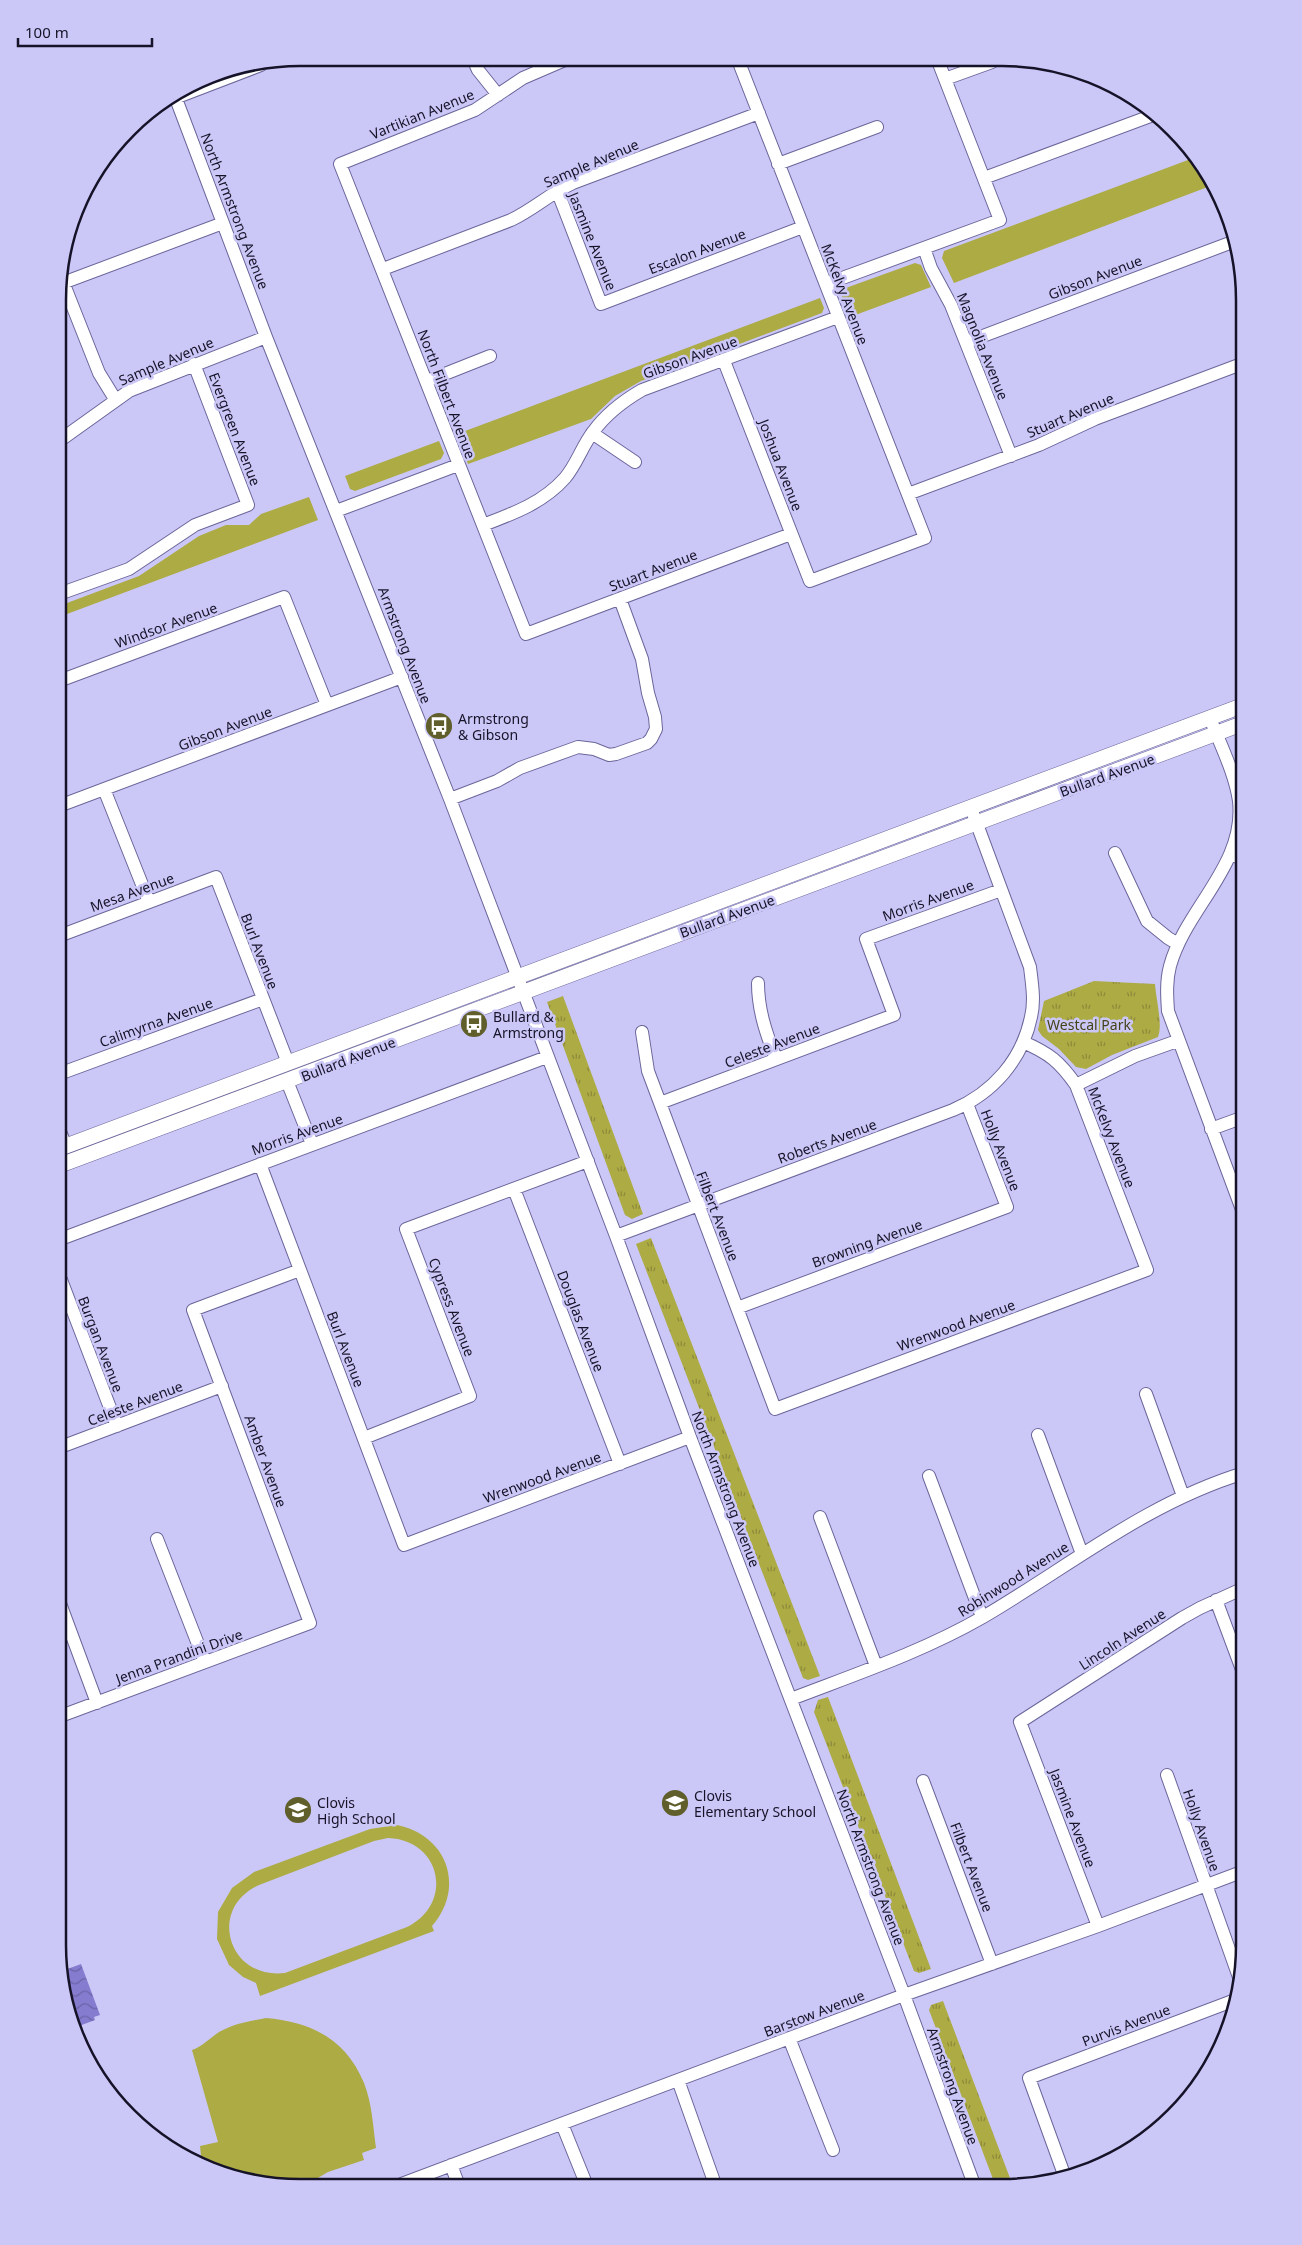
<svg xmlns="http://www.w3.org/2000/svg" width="1302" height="2245" viewBox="0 0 1302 2245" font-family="'Noto Sans',sans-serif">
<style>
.green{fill:#adab44;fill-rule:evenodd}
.park{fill:url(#park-tufts)}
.water{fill:url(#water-waves)}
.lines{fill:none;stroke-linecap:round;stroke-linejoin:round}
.minor-casing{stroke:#6b669a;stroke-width:14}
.major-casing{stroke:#6b669a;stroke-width:16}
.minor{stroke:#fff;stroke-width:12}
.major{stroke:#fff;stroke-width:15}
.labels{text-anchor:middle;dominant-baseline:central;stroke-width:5;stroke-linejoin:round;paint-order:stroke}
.street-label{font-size:14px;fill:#161328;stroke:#cbc8f8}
.poi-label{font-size:14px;fill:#161328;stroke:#cbc8f8;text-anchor:start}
.park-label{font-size:14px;fill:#444318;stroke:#cbc8f8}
.rim{fill:none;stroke:#161328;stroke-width:2.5}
</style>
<defs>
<pattern id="park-tufts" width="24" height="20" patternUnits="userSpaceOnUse" patternTransform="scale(1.25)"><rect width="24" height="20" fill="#adab44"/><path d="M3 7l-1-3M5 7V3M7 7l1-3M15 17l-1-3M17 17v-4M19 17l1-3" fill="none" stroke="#8c8a39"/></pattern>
<pattern id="water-waves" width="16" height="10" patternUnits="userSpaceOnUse" patternTransform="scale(1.25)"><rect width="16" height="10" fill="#857bcf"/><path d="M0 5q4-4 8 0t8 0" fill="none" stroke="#6c64a8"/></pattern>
</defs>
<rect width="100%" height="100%" fill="#cbc8f8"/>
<!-- green -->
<path class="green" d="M1196 157 1203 165 1213 185 954 283 942 258 944 251Z
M915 263 921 265 931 287 850 317 841 294 843 289Z
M820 298 824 308 822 313 641 381 615 396 591 419 468 464 457 434Z
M439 441 444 453 441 459 355 491 350 489 345 476Z
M309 497 318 520 59 617V606L139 576 199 536 226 525H249L261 514Z
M397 1825C447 1835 466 1887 432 1926L434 1931 260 1996 256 1983 243 1977 229 1965 217 1939 218 1912 232 1888 254 1872 370 1829ZM388 1838C442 1840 454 1904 407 1927L285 1973C228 1980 207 1908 259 1885L374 1841Z
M266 2018C311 2022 346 2039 364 2083 372 2103 373 2126 376 2148L362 2153 364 2160 328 2172 306 2185H268L202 2165 200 2146 218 2142 192 2050C204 2046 212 2035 223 2030 236 2023 251 2021 266 2018Z"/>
<!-- park -->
<path class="park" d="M1094 981 1155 984C1156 999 1163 1025 1158 1037L1112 1055 1086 1069 1076 1067 1059 1049 1042 1036 1038 1030 1044 1001Z
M563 996 643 1214 632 1219 625 1215 547 1002Z
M651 1238 820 1676 808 1680 803 1678 636 1244Z
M828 1697 931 1969 919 1973 914 1971 814 1712 818 1700Z
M943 2001 1013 2186 996 2187 929 2010 931 2005Z"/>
<!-- water -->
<path class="water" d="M81 1964 100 2015 94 2017 95 2020 79 2026 78 2023 71 2025 70 2023 62 1971Z"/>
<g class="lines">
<defs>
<path id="minor" d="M473 59 478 70 498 95
M567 59 523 78 475 110 340 164 526 634 791 534
M945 79 992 62
M175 96 266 337 450 799 616 1236 690 1437 904 1995 975 2187
M175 98 261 65
M778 164 877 127
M984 178 1156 114
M557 190 601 304 803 227
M924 248 931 268 951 305 1011 456
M383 269 511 220C534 209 549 194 573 183L759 113
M63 282 99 373 115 399
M60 284 223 223
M826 284 1000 220 938 61
M967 342 1235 241
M724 361 810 581 925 538 738 60
M427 381 490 356
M592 433 635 462
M59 441 129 391 266 337
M908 494 1039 445 1095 419 1244 363
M336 511 458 465
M483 525C512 514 543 503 565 478 577 464 582 446 593 432 606 414 623 401 642 390L838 317
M59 594 129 569 195 525 248 505 194 364
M59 681 284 597 327 705
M1210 718C1220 744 1235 773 1239 801 1246 865 1186 908 1170 966 1166 981 1167 996 1168 1011L1244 1215
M104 789 149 902
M450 799 497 781 520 768 578 747 594 749 609 755 616 754 647 743 651 739 656 729 655 717 648 693 642 659 620 599
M59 806 402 677
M1115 853 1147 921 1168 938 1178 944
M1231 854 1244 860
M59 936 216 877 288 1063
M758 983C758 1010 766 1033 776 1059
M642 1032 648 1071 775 1409 1147 1270 1076 1085C1060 1062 1049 1053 1023 1042
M59 1074 263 999
M287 1081 312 1144
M1076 1085 1135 1056 1177 1041
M660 1103 894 1015 866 939 1001 890
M58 1127 66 1146
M1211 1129 1244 1117
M260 1164 404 1545 690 1437
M514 1189 620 1464
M616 1236 953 1110C993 1093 1022 1060 1031 1017 1035 1001 1032 984 1030 967L971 808
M58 1240 547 1057
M58 1272 117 1426
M737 1308 1007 1207 967 1104
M1146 1394 1183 1496
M1038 1435 1082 1554
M364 1438 470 1396 406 1229 588 1161
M58 1448 222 1386
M929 1476 982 1617
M820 1517 876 1666
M157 1539 205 1662
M58 1598 97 1703
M1216 1600 1244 1675
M791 1699C856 1674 922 1652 983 1617 1070 1566 1146 1503 1244 1473
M58 1717 310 1623 193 1310 300 1270
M1167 1775 1240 1980
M923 1781 992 1964
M1098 1926 1020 1722 1182 1618 1200 1608 1244 1588
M789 2038 833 2150
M678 2080 716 2187
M562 2124 587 2186
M451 2165 459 2186
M1074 2176 1088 2170
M1065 2177 1029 2078 1235 2000
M396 2186 904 1995 1098 1926 1244 1871"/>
<path id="major" d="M58 1149 1244 705
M58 1166 1244 723"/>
</defs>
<!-- minor casing -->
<use href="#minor" class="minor-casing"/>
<!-- major casing -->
<use href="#major" class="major-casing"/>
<!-- minor -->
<use href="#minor" class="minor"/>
<!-- major -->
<use href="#major" class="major"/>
</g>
<!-- icons -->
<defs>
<symbol id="bus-disc" viewBox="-11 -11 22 22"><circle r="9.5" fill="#605f2c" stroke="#cbc8f8"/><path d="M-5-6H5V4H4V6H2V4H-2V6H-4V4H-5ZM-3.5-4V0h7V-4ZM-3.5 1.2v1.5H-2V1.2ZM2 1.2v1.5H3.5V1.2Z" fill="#fff"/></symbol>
<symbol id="school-disc" viewBox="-11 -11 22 22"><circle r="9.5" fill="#605f2c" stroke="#cbc8f8"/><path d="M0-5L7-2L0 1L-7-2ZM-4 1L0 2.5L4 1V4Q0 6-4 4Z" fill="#fff"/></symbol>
</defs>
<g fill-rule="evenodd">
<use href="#bus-disc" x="423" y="710" width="32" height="32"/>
<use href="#bus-disc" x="458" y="1008" width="32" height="32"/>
<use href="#school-disc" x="659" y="1787" width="32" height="32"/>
<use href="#school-disc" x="282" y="1794" width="32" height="32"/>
</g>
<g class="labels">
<!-- street labels -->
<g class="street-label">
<text transform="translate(422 114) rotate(-22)">Vartikian Avenue</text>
<text transform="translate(591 163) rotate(-23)">Sample Avenue</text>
<text transform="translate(235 211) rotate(69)">North Armstrong Avenue</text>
<text transform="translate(593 241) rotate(68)">Jasmine Avenue</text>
<text transform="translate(697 251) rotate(-21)">Escalon Avenue</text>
<text transform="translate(1095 277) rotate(-21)">Gibson Avenue</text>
<text transform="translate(845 294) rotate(69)">McKelvy Avenue</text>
<text transform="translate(983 346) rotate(68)">Magnolia Avenue</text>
<text transform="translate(690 357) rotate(-20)">Gibson Avenue</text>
<text transform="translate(166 361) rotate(-23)">Sample Avenue</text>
<text transform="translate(447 394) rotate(69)">North Filbert Avenue</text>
<text transform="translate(1070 415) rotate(-23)">Stuart Avenue</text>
<text transform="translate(235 429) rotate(69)">Evergreen Avenue</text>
<text transform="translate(781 465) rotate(69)">Joshua Avenue</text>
<text transform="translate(653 570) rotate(-21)">Stuart Avenue</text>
<text transform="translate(166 625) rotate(-20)">Windsor Avenue</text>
<text transform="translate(405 645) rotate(69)">Armstrong Avenue</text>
<text transform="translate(225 728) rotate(-21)">Gibson Avenue</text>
<text transform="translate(1107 775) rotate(-20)">Bullard Avenue</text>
<text transform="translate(132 892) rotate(-20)">Mesa Avenue</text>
<text transform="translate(928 900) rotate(-20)">Morris Avenue</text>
<text transform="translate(727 916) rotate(-20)">Bullard Avenue</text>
<text transform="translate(260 951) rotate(69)">Burl Avenue</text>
<text transform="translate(156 1022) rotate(-20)">Calimyrna Avenue</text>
<text transform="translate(772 1045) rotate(-21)">Celeste Avenue</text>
<text transform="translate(348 1059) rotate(-21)">Bullard Avenue</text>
<text transform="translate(297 1134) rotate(-20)">Morris Avenue</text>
<text transform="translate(1112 1137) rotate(69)">McKelvy Avenue</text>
<text transform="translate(827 1141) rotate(-20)">Roberts Avenue</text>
<text transform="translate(1001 1150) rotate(69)">Holly Avenue</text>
<text transform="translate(718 1216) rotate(69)">Filbert Avenue</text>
<text transform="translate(867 1243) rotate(-20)">Browning Avenue</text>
<text transform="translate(452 1307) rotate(69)">Cypress Avenue</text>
<text transform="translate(581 1321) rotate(69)">Douglas Avenue</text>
<text transform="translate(956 1325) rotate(-20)">Wrenwood Avenue</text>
<text transform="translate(101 1344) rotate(69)">Burgan Avenue</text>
<text transform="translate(346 1349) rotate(69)">Burl Avenue</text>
<text transform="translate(135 1403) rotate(-21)">Celeste Avenue</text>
<text transform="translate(266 1461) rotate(70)">Amber Avenue</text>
<text transform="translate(542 1477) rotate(-20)">Wrenwood Avenue</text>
<text transform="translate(726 1489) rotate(69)">North Armstrong Avenue</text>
<text transform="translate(1013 1579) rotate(-32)">Robinwood Avenue</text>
<text transform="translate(1122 1639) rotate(-33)">Lincoln Avenue</text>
<text transform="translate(179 1656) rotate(-20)">Jenna Prandini Drive</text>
<text transform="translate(1073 1818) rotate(69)">Jasmine Avenue</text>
<text transform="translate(1202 1830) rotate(71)">Holly Avenue</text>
<text transform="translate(871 1867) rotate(69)">North Armstrong Avenue</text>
<text transform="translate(972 1867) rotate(69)">Filbert Avenue</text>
<text transform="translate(814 2013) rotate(-21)">Barstow Avenue</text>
<text transform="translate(1126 2025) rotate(-21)">Purvis Avenue</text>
<text transform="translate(953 2086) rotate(70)">Armstrong Avenue</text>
</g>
<!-- poi labels -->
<g class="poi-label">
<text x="458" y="718">Armstrong<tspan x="458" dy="16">&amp; Gibson</tspan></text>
<text x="493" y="1016">Bullard &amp;<tspan x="493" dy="16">Armstrong</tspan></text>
<text x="694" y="1795">Clovis<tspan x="694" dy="16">Elementary School</tspan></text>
<text x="317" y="1802">Clovis<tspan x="317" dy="16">High School</tspan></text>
</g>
<!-- park labels -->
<g class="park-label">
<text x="1089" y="1024">Westcal Park</text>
</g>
</g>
<!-- crop -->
<path d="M0 0H1302V2245H0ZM300 66H1002A234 234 0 0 1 1236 300V1945A234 234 0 0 1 1002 2179H300A234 234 0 0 1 66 1945V300A234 234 0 0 1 300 66Z" fill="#cbc8f8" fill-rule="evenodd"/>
<path class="rim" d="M300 66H1002A234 234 0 0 1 1236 300V1945A234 234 0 0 1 1002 2179H300A234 234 0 0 1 66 1945V300A234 234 0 0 1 300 66Z"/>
<!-- scale -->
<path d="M18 38v8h134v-8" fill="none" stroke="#161328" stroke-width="2.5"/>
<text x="25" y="38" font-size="15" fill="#161328" stroke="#cbc8f8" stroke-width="4" paint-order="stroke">100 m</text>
</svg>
